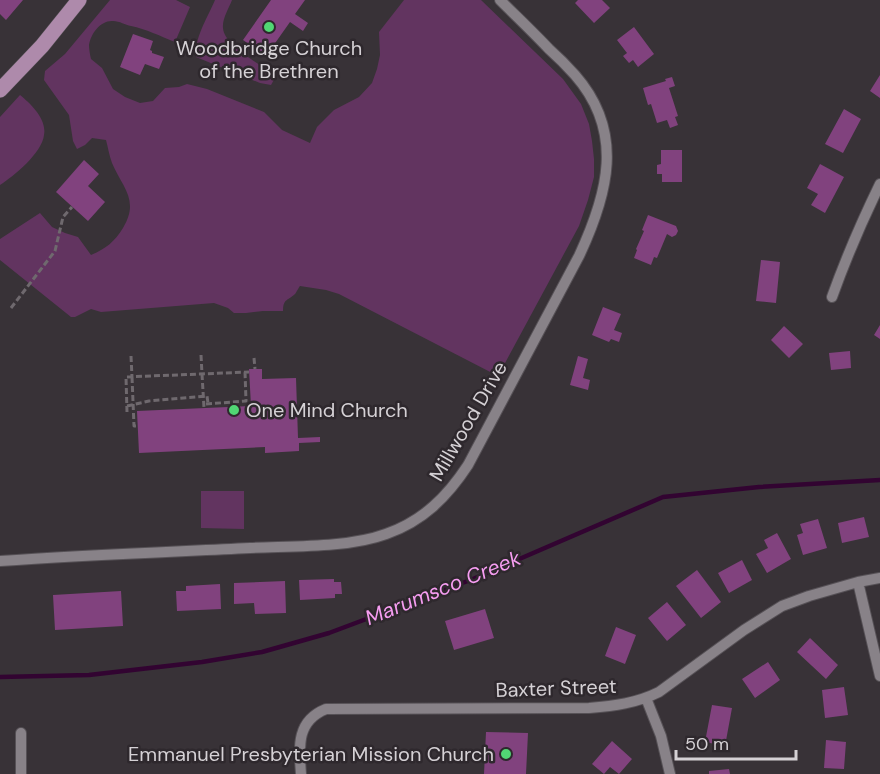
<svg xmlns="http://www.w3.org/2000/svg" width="880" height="774" viewBox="0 0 880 774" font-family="'DM Sans',sans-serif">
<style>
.green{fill:#623460}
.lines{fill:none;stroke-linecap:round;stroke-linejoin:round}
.stream{stroke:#320431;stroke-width:4.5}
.building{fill:#81427e}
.minor-casing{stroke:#565156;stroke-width:12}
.major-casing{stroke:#565156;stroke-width:16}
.path{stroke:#6f696e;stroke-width:3;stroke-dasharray:6 3;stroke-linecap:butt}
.minor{stroke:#888288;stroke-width:10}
.major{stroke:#ae8aab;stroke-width:15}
.path-bridge{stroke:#6f696e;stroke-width:3;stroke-dasharray:6 3;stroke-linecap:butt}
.poi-dot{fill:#51d674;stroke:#2e282d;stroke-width:2}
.labels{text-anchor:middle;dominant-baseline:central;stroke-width:5;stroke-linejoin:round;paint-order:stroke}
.poi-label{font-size:20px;fill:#d5d1d5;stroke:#2e282d}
.street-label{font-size:20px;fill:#d5d1d5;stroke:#2e282d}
.water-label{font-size:21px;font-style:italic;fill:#f69df1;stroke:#2e282d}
</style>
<rect width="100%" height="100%" fill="#383237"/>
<!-- green -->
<path class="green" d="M110 0H176L190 7 175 42C160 36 146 29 131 26 125 25 120 21 113 21 101 20 91 33 89 45 89 49 90 55 91 59L102 68 113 89 125 97 140 103 153 101 165 88 179 87 187 84 207 89 264 112 282 130 310 143 317 127 334 110 359 97 372 83 377 69 380 55 379 32 404 0H481L563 79 581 104 589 124 592 141 594 159V177L588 200 579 226 498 376 339 294 326 290 300 286C299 287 296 293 295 294 287 301 283 299 283 311H263L246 313H234L228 308 214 303 101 312 91 309 75 317H71L0 260V239L40 213 52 227 65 233 78 237 91 255C107 248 114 242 123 228 140 200 122 187 112 163 109 155 108 147 106 140L92 138 85 145 77 149 73 141 69 115 44 80 45 71 65 54Z
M215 0H232C229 8 222 19 223 28 224 46 262 65 276 76L271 85 260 83 196 57C194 38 208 17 215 0Z
M20 95C31 104 47 119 44 135 42 153 14 176 0 185V117Z
M201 491H244V529L201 528Z"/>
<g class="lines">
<!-- stream -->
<path class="stream" d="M0 677 89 675 202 662 262 652 329 633 473 579 663 497 759 487 880 480"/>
</g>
<!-- building -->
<path class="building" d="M0 0H23L6 20 0 14Z
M271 0H305L295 14 308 23 303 31 290 22 266 56 243 40Z
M578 0H602L610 8 594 23 575 3Z
M634 27 654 54 638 67 633 60 629 63 623 56 627 53 617 40Z
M133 34 153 41 150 50 152 51V53L164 57 159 69 145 64 140 75 120 67Z
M880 75V98L870 91Z
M672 77 675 86 669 88 678 116 675 117 678 125 670 128 667 120 657 123 651 104 648 105 643 88 666 81 665 79Z
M844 109 861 119 843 153 825 144Z
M661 150H682V182H662V174H657V165L661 164Z
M84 160 99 174 88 186 105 202 88 221 56 192Z
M820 164 844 177 825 213 811 205 818 194 807 188Z
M648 215 676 226 678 231 676 235 672 237 667 234 657 258 654 257 651 265 634 258 637 250 636 249 644 231 642 230Z
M761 260 780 262 776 303 756 301Z
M603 307 621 314 614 330 622 333 619 342 611 339 609 342 592 335Z
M880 325V339L874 335Z
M784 326 803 344 789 358 771 340Z
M850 351 851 368 831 370 829 353Z
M578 356 588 359 583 378 590 380 588 390 570 385Z
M249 369H262V379L296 378 298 438 320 437V442L299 443V451L265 453V447L139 453 137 411 251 406Z
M864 517 869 537 842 543 838 523Z
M818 519 827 548 803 555 797 535 803 533 800 524Z
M777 533 791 559 767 573 756 554 768 548 764 540Z
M742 560 752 580 729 593 718 573Z
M697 570 721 602 701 618 676 586Z
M334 579V582H341L342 594H335V598L300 600 299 580Z
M285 581 286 613 255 614 254 603 234 604V583Z
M220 584 221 609 177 611 176 591H186V586Z
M121 591 123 626 55 630 53 595Z
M667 602 686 625 667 641 648 618Z
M485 609 494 638 454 650 445 621Z
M616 627 636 635 625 664 605 656Z
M810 638 838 665 826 679 797 652Z
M768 662 780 680 755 698 742 679Z
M844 687 848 715 825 718 822 690Z
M712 705 732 708 725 746 705 742Z
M486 732 528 733 526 774H484Z
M826 740 846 742 844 769 824 768Z
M612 741 632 759 619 774 610 767 604 774 592 764Z
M729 769 730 774H709V771Z"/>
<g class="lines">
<defs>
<path id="minor" d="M832 297C846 258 862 221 880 184
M0 561C83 555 167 552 250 548 291 546 348 548 386 534 423 521 447 497 468 465L579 256C608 194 625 132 575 75 567 66 558 57 549 49 533 32 516 16 500 0
M858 582 880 676
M646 698 661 736 670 774
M21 733V774
M301 774C299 747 296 721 326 709L589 708C614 706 637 703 659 692L744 630 782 606 809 596 858 582 880 578"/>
<path id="major" d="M0 90 42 46 79 0"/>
</defs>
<!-- minor casing -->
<use href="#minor" class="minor-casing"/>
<!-- major casing -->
<use href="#major" class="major-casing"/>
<!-- path -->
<path class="path" d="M11 308 55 251 63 217 72 207
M201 355 202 374
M131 356 132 377
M254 358 255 369
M206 404 246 401 245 372
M127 406 149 401 207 396 208 403
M127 412 126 377 249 372"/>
<!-- minor -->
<use href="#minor" class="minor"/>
<!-- major -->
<use href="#major" class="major"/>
<!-- path-bridge -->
<path class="path-bridge" d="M202 374 204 408
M132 377 134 426H137"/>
</g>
<!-- markers -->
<g class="poi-dot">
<circle cx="269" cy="27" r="6"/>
<circle cx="234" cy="410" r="6"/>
<circle cx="506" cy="754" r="6"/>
</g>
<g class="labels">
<!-- poi labels -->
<g class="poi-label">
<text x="269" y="48">Woodbridge Church<tspan x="269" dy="23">of the Brethren</tspan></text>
<text x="246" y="410" text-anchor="start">One Mind Church</text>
<text x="494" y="754" text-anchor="end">Emmanuel Presbyterian Mission Church</text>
</g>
<!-- street labels -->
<g class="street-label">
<text transform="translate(468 421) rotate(-60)">Millwood Drive</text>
<text transform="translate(556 688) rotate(-2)">Baxter Street</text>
</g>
<!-- water labels -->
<g class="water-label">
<text transform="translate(443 588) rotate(-22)">Marumsco Creek</text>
</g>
</g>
<!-- scale -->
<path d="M676 750v9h120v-9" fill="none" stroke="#d5d1d5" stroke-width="3"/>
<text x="685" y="750" font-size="18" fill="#d5d1d5" stroke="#2e282d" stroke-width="4.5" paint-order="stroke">50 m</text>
</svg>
